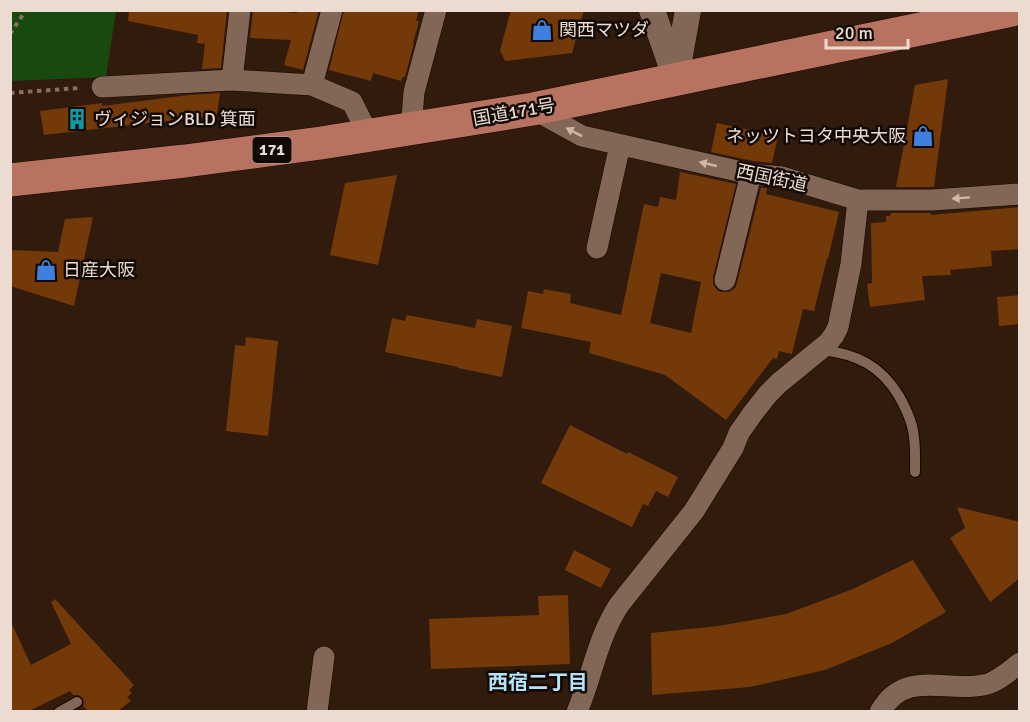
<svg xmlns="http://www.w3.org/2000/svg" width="1030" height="722" viewBox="0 0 1030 722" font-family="Signika,'Noto Sans JP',sans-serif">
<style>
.green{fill:#184a0f}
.building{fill:#743908;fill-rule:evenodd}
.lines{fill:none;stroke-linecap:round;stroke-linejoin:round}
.service-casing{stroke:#180500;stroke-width:12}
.minor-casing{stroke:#180500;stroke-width:22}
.tertiary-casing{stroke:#180500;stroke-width:27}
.trunk-casing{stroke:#180500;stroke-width:34}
.path{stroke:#847164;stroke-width:4;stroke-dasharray:4.5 4.5;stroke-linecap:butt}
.service{stroke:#826756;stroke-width:10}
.minor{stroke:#826756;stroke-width:21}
.tertiary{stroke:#826756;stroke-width:26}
.trunk{stroke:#b87260;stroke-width:33}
.oneway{fill:#ccb8ac}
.labels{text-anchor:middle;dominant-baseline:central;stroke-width:5;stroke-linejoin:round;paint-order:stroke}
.shield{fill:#120804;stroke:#aa9c94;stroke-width:1.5}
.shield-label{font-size:16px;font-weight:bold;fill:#ebdbd1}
.poi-label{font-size:18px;fill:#ebdbd1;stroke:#120804;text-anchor:start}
.street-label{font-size:18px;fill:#ebdbd1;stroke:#120804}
.neighbourhood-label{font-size:20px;font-weight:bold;fill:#b4e4fc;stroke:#120804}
</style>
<rect width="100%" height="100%" fill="#311b0c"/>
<!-- green -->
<path class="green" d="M10 11H116L106 77 11 81Z"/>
<!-- building -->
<path class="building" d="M129 10H227L221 68 202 69 205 44 197 43 198 35 128 21Z
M253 10 297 13V10H319L303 70 284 65 291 40 250 38Z
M344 10H419L416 21H419L413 43H414L405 77H403L401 81 373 73 371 81 329 70Z
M511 10H584L572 53 505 61 500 50Z
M948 79 934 187H896L915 85Z
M220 93 217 114 211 116 44 135 40 111 102 103V106L189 95Z
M717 123 778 136 772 163 753 161 711 152Z
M680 172 736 184 713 277V284L717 290 721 292H729L735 288 737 283 761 188H767L766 194 839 212 828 259 827 258 814 311 803 309 792 354 779 351 777 359 773 358 726 420 665 375 589 353 591 342 521 328 528 291 543 294 544 289 571 294 570 303 621 315 644 204 658 207 660 197 676 200ZM661 273 701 282 691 333 650 323Z
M397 175 378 265 330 255 345 183Z
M1020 207V249L991 251 992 266 950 270 951 275 922 276 925 300 870 307 867 284 872 283 871 223 886 222V216H890L891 213H931V215Z
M93 217 74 306 10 286V250L58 252 65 219Z
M1020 295V324L999 326 997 297Z
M407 315 475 328 477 319 512 326 502 377 458 368V367L385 352 392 318 405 321Z
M246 337 278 341 268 436 226 431 235 345 245 346Z
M570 425 627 454 628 452 678 477 668 497 656 491 648 506 643 504 632 527 541 483Z
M957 507 1020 522V578L990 602 950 538 965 528Z
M574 550 611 569 601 588 565 570Z
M913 560 946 612 892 643 825 670 750 687 652 695 651 633 718 626 786 614 853 589Z
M568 595 570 664 431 669 429 619 539 615 538 596Z
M55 599 134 685 129 690 132 693 127 697 131 701 118 711H88L83 706 84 702 83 698 78 695H73L70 691 29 711H10V620L31 665 71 644 51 602Z"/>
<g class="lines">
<defs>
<path id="service" d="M822 350C857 354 881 366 899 396 904 405 909 415 912 426 916 440 915 457 915 472
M59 712 77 702"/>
<path id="minor" d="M232 80 240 10
M312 85 332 10
M102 87 232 80 312 85 352 102 369 136
M533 109 582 136 751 174 782 177 858 200H932L1020 194
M411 130 414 92 436 10
M597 248 620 145
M725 280 751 174
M317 712 324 657
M577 712C592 676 598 637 619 605L694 511 733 448 739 433 753 413 768 394 779 383 828 343 834 335 838 327 851 264 858 200
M880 712C905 668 946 693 983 685 997 683 1009 671 1020 663"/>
<path id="tertiary" d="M652 10 676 79
M676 78 688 10"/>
<path id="trunk" d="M10 180 185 161 321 143 533 109 1012 10"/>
</defs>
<!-- service casing -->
<use href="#service" class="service-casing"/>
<!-- minor casing -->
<use href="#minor" class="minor-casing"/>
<!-- tertiary casing -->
<use href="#tertiary" class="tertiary-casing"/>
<!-- trunk casing -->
<use href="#trunk" class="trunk-casing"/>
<!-- path -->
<path class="path" d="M10 34 26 10
M10 93 79 88"/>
<!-- service -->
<use href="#service" class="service"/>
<!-- minor -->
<use href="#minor" class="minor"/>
<!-- tertiary -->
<use href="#tertiary" class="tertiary"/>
<!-- trunk -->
<use href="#trunk" class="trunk"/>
</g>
<!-- one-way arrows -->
<defs><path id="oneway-solid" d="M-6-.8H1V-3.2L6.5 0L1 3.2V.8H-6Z" transform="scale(1.5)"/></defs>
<g class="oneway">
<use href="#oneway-solid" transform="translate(574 132) rotate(-153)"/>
<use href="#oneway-solid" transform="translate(708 164) rotate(-167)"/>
<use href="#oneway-solid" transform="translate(961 198) rotate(176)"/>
</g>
<!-- icons -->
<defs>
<symbol id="shop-bare" viewBox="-9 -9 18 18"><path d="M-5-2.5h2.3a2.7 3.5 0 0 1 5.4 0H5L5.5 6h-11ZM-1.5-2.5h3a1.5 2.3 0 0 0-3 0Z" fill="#3f7fe0" stroke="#120804" stroke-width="2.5" paint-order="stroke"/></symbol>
<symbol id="building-bare" viewBox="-9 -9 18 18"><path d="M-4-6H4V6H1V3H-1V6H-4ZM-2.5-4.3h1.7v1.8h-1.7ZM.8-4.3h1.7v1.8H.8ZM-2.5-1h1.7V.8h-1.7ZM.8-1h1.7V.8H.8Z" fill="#0f9aa8" stroke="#120804" stroke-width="2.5" paint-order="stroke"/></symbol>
</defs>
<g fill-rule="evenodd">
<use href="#shop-bare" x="527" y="15" width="30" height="30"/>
<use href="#building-bare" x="62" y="104" width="30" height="30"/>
<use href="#shop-bare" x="908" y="121" width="30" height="30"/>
<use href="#shop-bare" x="31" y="255" width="30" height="30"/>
</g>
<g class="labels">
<!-- shield labels -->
<rect class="shield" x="252.5" y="137" width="39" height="26" rx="4.5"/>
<g class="shield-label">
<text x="272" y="150">171</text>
</g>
<!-- poi labels -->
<g class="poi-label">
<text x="559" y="30">関西マツダ</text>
<text x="94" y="119">ヴィジョンBLD 箕面</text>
<text x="906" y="136" text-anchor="end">ネッツトヨタ中央大阪</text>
<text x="63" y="270">日産大阪</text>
</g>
<!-- street labels -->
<g class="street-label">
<text transform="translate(514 112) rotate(-10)">国道171号</text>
<text transform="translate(772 178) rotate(12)">西国街道</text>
</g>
<!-- neighbourhood labels -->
<g class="neighbourhood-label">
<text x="538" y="682">西宿二丁目</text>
</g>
</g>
<!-- border -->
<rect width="1030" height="722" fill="none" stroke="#ebdbd1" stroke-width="24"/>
<!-- scale -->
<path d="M826 39v9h82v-9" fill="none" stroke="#ebdbd1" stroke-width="3"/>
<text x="835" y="39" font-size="18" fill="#ebdbd1" stroke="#120804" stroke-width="4.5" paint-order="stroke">20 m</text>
</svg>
